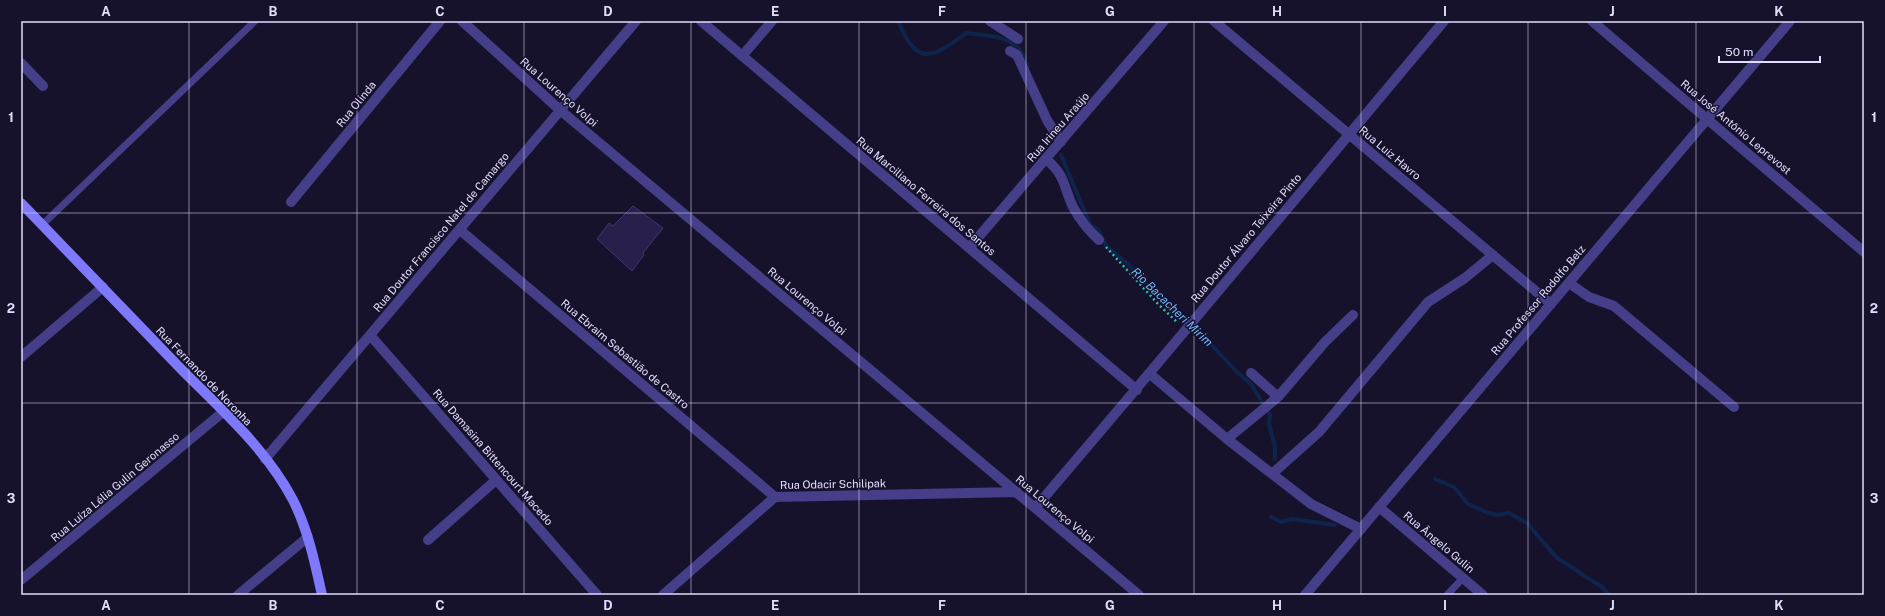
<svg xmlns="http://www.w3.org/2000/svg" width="1885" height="616" viewBox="0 0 1885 616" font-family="'Public Sans',sans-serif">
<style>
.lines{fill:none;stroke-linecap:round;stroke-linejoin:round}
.stream{stroke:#0f244d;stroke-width:4}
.building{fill:#291f4b;stroke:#413276}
.path{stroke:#36b9b4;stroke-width:2.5;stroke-dasharray:2 3;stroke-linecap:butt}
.service{stroke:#443f88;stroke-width:7}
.minor{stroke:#443f88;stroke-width:10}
.tertiary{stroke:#443f88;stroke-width:10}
.secondary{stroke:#7e78fa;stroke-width:10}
.grid{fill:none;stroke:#e2ddfe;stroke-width:1;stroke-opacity:0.55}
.labels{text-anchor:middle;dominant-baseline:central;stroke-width:3;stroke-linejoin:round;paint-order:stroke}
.street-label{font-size:11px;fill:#e2ddfe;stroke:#17122b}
.water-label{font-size:12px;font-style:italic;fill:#6fb6fa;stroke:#17122b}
.neatline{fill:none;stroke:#e2ddfe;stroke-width:1.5}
.grid-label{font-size:13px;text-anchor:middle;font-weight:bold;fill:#e2ddfe}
</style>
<rect width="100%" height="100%" fill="#17122b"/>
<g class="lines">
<!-- stream -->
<path class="stream" d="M898 21C917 66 931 60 966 33 982 35 1001 35 1015 45 1022 49 1025 60 1028 67
M1061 155 1090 224 1098 230 1107 247 1128 264 1139 277 1202 335 1237 372 1251 384 1270 415 1269 424 1275 447V459
M1435 479 1454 487 1468 504 1488 513 1498 515 1509 513 1527 523 1556 557 1602 587 1609 595
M1271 517 1281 522 1292 519 1335 525"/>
</g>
<!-- building -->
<path class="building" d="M633 206 663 228 643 253 644 255 632 271 597 239 609 223 613 226Z"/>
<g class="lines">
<!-- path -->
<path class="path" d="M1106 247 1159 305 1178 323"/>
<!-- service -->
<path class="service" d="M42 225 255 21
M1447 595 1463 578"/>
<!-- minor -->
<path class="minor" d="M462 21 560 110 1139 595
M701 21 1137 390
M990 21 1018 39
M1214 21 1551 304
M1592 21 1707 119
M1010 51 1017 55 1047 120 1061 142
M742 56 772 21
M21 63 43 86
M1046 159C1066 176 1063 186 1073 207 1080 220 1088 230 1099 240
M291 202 440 21
M460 230 775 497
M969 248 1164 21
M1569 283 1589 297 1614 306 1734 407
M370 335 597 595
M21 357 103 287
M1251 373 1278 397
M1150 374 1227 439 1311 504 1361 529
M1227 439 1278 397 1325 342 1353 315
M265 459 636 21
M1273 473 1319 432 1428 302 1465 278 1493 255
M1379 507 1483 595
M1035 508C1173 347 1308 183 1444 21
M428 540 496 480
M21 580 223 412
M238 595 308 537
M663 595 775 497 1017 492"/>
<!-- tertiary -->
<path class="tertiary" d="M1707 119 1864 252
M1305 595 1790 21"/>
<!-- secondary -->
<path class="secondary" d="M21 203C75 259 129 315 183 371 222 410 267 450 293 500 308 530 315 563 322 595"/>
</g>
<!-- grid -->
<path class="grid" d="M189 21V595M357 21V595M524 21V595M691 21V595M859 21V595M1026 21V595M1194 21V595M1361 21V595M1528 21V595M1696 21V595M21 213H1864M21 403H1864"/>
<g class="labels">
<!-- street labels -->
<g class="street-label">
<text transform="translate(559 92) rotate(41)">Rua Lourenço Volpi</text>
<text transform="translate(356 104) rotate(-51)">Rua Olinda</text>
<text transform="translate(1058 127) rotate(-49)">Rua Irineu Araújo</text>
<text transform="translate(1736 127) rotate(40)">Rua José Antônio Leprevost</text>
<text transform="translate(1390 153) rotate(40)">Rua Luiz Havro</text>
<text transform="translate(926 196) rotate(40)">Rua Marciliano Ferreira dos Santos</text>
<text transform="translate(441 232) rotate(-50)">Rua Doutor Francisco Natel de Camargo</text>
<text transform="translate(1246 238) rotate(-50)">Rua Doutor Álvaro Teixeira Pinto</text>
<text transform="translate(1538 300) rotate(-50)">Rua Professor Rodolfo Belz</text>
<text transform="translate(807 301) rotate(40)">Rua Lourenço Volpi</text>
<text transform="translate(625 354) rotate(40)">Rua Ebraim Sebastião de Castro</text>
<text transform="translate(204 376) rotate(46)">Rua Fernando de Noronha</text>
<text transform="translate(493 457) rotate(49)">Rua Damasina Bittencourt Macedo</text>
<text transform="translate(833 484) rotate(-1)">Rua Odacir Schilipak</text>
<text transform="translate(115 487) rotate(-40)">Rua Luíza Lélia Gulin Geronasso</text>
<text transform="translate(1055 509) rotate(40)">Rua Lourenço Volpi</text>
<text transform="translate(1439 542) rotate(40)">Rua Ângelo Gulin</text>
</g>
<!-- water labels -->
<g class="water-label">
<text transform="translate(1172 307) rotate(44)">Rio Bacacheri Mirim</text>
</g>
</g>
<!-- border -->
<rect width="1885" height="616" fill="none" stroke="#17122b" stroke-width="44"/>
<!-- scale -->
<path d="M1719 56v6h101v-6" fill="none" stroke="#e2ddfe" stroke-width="2"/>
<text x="1725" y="56" font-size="12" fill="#e2ddfe" stroke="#17122b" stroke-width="3" paint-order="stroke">50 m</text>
<rect x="22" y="22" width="1841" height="572" class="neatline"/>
<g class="grid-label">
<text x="106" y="16">A</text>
<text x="273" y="16">B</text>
<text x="440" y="16">C</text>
<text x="608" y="16">D</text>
<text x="775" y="16">E</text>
<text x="942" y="16">F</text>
<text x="1110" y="16">G</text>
<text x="1277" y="16">H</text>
<text x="1445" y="16">I</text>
<text x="1612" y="16">J</text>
<text x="1779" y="16">K</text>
<text x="11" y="122">1</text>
<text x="1874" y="122">1</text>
<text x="11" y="313">2</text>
<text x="1874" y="313">2</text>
<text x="11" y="503">3</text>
<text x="1874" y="503">3</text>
<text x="106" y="610">A</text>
<text x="273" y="610">B</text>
<text x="440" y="610">C</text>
<text x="608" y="610">D</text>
<text x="775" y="610">E</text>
<text x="942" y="610">F</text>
<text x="1110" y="610">G</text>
<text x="1277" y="610">H</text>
<text x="1445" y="610">I</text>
<text x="1612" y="610">J</text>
<text x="1779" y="610">K</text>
</g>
</svg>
